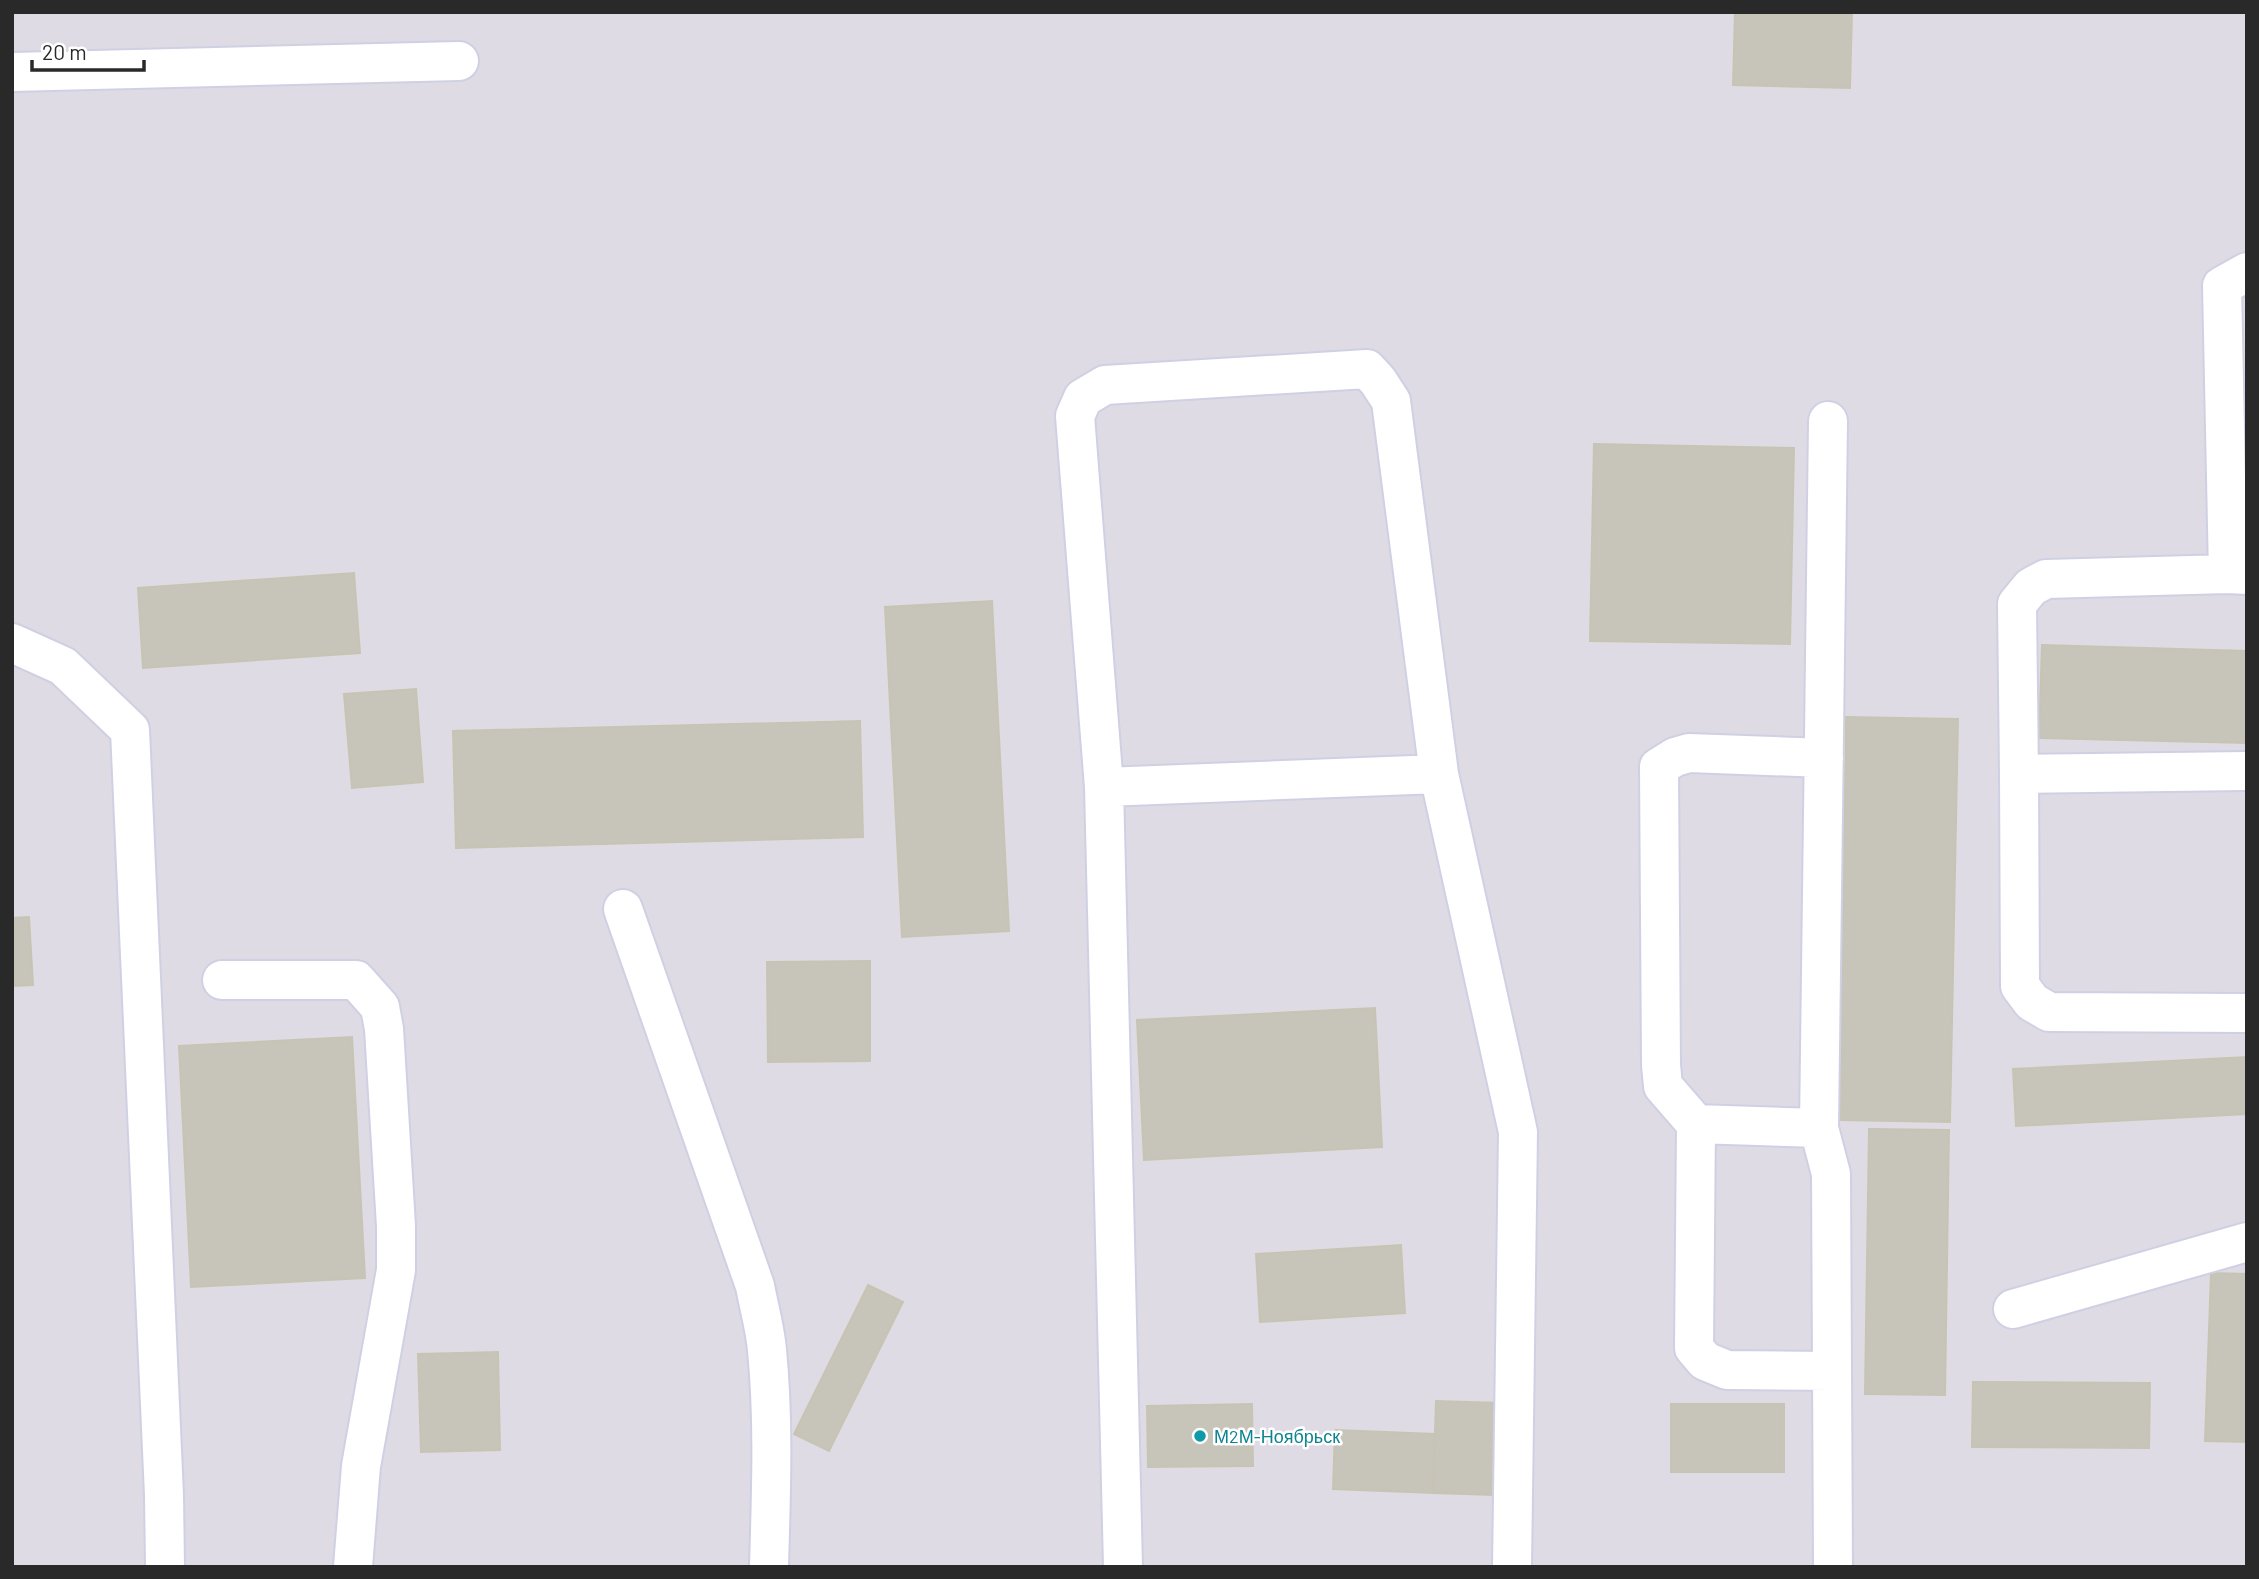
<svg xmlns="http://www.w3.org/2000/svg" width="2259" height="1579" viewBox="0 0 2259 1579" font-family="Barlow,sans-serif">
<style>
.industrial{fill:#dfdbe4}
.building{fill:#c7c4ba;stroke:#c7c4b4;stroke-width:2}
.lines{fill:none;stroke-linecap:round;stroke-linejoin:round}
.minor-casing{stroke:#cfd0e3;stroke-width:42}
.minor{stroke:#fff;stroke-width:38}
.culture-dot{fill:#0f9aa8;stroke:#fff;stroke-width:2.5}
.labels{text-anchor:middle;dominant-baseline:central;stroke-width:5;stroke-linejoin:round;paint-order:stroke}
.culture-label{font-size:18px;fill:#0d838f;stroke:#fff;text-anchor:start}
</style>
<rect width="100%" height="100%" fill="#ece7da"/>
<!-- industrial -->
<path class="industrial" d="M12 12H2247V1567H12Z"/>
<!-- building -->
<path class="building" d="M1735 12H1852L1850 88 1733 85Z
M1594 444 1794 448 1790 644 1590 641Z
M354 573 360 653 143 668 138 588Z
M992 601 1009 931 902 937 885 607Z
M2042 645 2247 651V743L2039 738Z
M416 689 423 782 352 788 344 694Z
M1846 717 1958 719 1950 1122 1839 1120Z
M860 721 863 837 456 848 453 731Z
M29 917 33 985 12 986V918Z
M870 961V1061L768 1062 767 962Z
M1375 1008 1382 1147 1144 1160 1137 1020Z
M352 1037 365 1278 191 1287 179 1046Z
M2247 1057V1114L2016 1126 2013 1069Z
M1869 1129 1949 1130 1945 1395 1865 1394Z
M1401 1245 1405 1313 1260 1322 1256 1254Z
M2211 1273 2247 1274V1442L2205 1441Z
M868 1285 903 1302 829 1451 794 1434Z
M498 1352 500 1450 421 1452 418 1354Z
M1973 1382 2150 1383 2149 1448 1972 1447Z
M1436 1401 1530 1404 1527 1496 1433 1493Z
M1252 1404 1253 1466 1148 1467 1147 1406Z
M1671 1404H1784V1472H1671Z
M1335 1430 1435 1434 1433 1493 1333 1489Z"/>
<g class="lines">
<defs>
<path id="minor" d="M12 72 459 61
M2247 272 2222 286 2228 574 2247 575
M1828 421 1819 1128 1831 1174 1833 1567
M2228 574 2046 579 2031 587 2017 604 2019 774 2247 771
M12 643 63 666 130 730 164 1495 165 1567
M2019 774 2020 986 2032 1002 2049 1012 2247 1013
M1104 787 1075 416 1083 398 1105 385 1367 369 1378 381 1391 401 1439 774
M623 909 755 1286C759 1307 765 1328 767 1350 774 1422 771 1494 769 1567
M222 980H356L380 1007 384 1029 396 1226V1270L361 1466 353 1567
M1696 1124 1694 1348 1705 1361 1727 1370 1832 1371
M1819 1128 1696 1124 1663 1086 1661 1065 1659 767 1675 757 1689 753 1824 758
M2013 1309 2247 1242
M1123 1567 1104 787 1439 774 1518 1132 1512 1567"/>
</defs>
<!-- minor casing -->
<use href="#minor" class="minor-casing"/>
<!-- minor -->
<use href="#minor" class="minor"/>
</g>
<!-- markers -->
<circle class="culture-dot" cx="1200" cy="1436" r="7"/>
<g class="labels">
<!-- culture labels -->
<g class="culture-label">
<text x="1214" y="1436">М2М-Ноябрьск</text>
</g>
</g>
<!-- border -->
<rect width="2259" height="1579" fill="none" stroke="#292929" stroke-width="28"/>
<!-- scale -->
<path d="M32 60v10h112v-10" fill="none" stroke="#292929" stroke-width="3.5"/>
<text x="42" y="60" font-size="21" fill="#292929" stroke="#ffffff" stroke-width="5" paint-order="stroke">20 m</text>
</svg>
